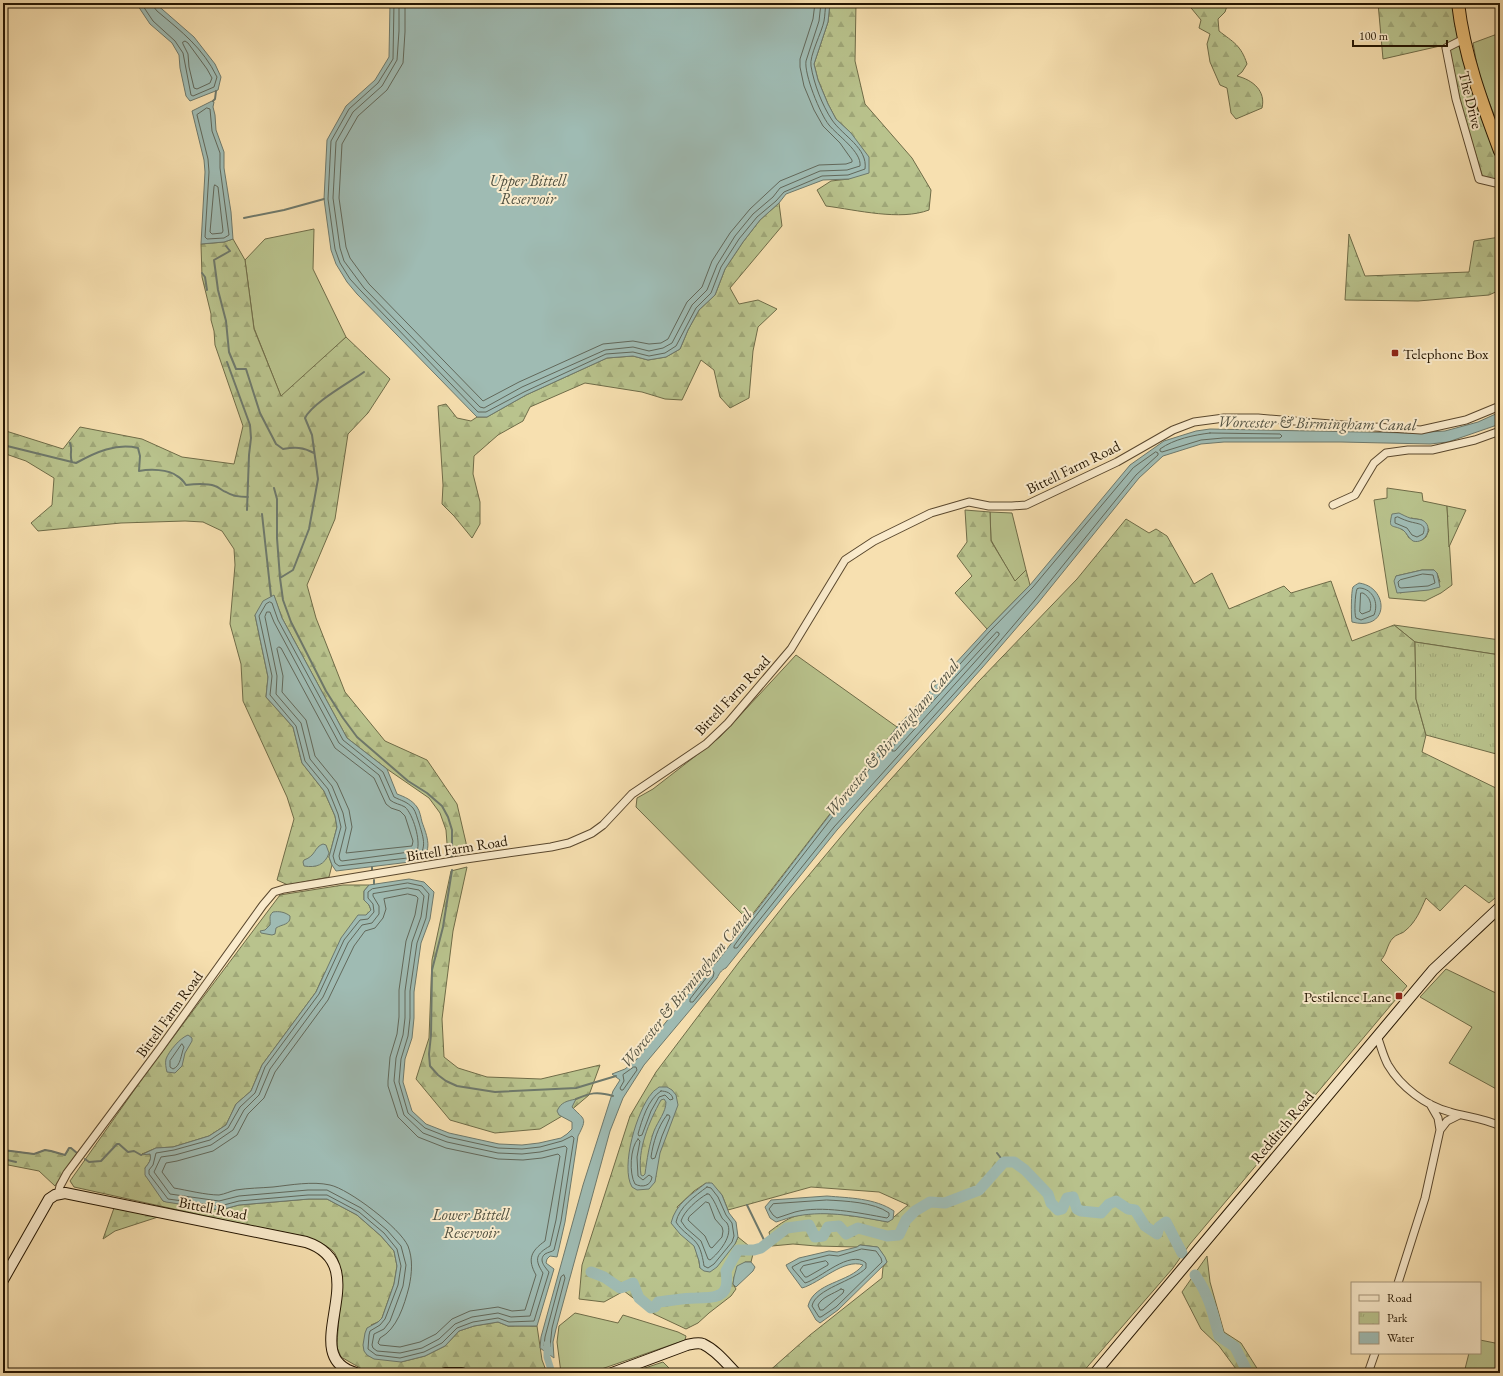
<svg xmlns="http://www.w3.org/2000/svg" width="1503" height="1376" viewBox="0 0 1503 1376" font-family="'EB Garamond',serif">
<style>
.grass{fill:#b9c38d;stroke:#6f6c48;fill-rule:evenodd}
.forest{fill:url(#forest-firs);stroke:#6f6c48}
.park{fill:url(#park-tufts);stroke:#6f6c48}
.water{fill:#9fbbb3;stroke:#6e796c;fill-rule:evenodd}
.lines{fill:none;stroke-linecap:round;stroke-linejoin:round}
.shore{stroke:#62685a;stroke-width:1}
.stream{stroke:#6e796c;stroke-width:2}
.canal{stroke:#9fbbb3;stroke-width:7}
.river{stroke:#9fbbb3;stroke-width:11}
.street-casing{stroke:#5a482e;stroke-width:9}
.secondary-casing{stroke:#251602;stroke-width:12}
.highway-casing{stroke:#251602;stroke-width:14}
.street{stroke:#faebcc;stroke-width:7}
.secondary{stroke:#faebcc;stroke-width:10}
.highway{stroke:#ecc078;stroke-width:12}
.poi-dot{fill:#8f2418;stroke:#faebcc;stroke-width:1.5}
.labels{text-anchor:middle;dominant-baseline:central;stroke-width:4;stroke-linejoin:round;paint-order:stroke}
.street-label{font-size:15px;fill:#251602;stroke:#faebcc}
.poi-label{font-size:15px;fill:#251602;stroke:#faebcc;text-anchor:start}
.water-label{font-size:16px;font-style:italic;fill:#505040;stroke:#faebcc}
</style>
<defs>
<pattern id="forest-firs" width="22" height="20" patternUnits="userSpaceOnUse"><rect width="22" height="20" fill="#b9c38d"/><path d="M5 1l3.5 6h-7zM16 11l3.5 6h-7z" fill="#9fa778"/></pattern>
<pattern id="park-tufts" width="24" height="20" patternUnits="userSpaceOnUse"><rect width="24" height="20" fill="#b9c38d"/><path d="M3 7l-1-3M5 7V3M7 7l1-3M15 17l-1-3M17 17v-4M19 17l1-3" fill="none" stroke="#9fa778"/></pattern>
</defs>
<rect width="100%" height="100%" fill="#f7e0b0"/>
<filter id="stains"><feTurbulence type="fractalNoise" baseFrequency=".005" numOctaves="4"/><feColorMatrix values="0 0 0 0 .2 0 0 0 0 .09 0 0 0 0 .02 0 0 0 .5 -.17"/></filter>
<radialGradient id="worn" r=".72"><stop offset=".6" stop-color="#630" stop-opacity="0"/><stop offset="1" stop-color="#630" stop-opacity=".3"/></radialGradient>
<!-- grass -->
<path class="grass" d="M1500 33V130L1479 76 1473 43Z
M314 229 313 269 346 337 282 399 254 328 245 260 265 239Z
M1387 488 1422 493 1423 501 1447 506 1452 585 1441 593 1425 601 1389 598 1374 500 1387 498ZM1411 518 1422 520 1429 530 1426 537 1422 540 1409 538 1405 531 1401 529ZM1422 570H1434L1437 573 1440 582 1400 593 1396 576Z
M990 512 1012 513 1026 570 1015 582 991 540Z
M1394 625 1500 640V655L1415 642Z
M796 655 897 727 748 920 636 807 637 798 653 789 720 737Z
M1446 969 1500 995V1091L1449 1063 1472 1027 1420 997Z
M575 1313 618 1323 623 1315 678 1332 686 1336 685 1340 590 1373H561L557 1342 559 1326Z
M1480 1340 1500 1344V1373H1464L1469 1353H1480Z
M663 1362 674 1373H630Z"/>
<!-- forest -->
<path class="forest" d="M830 3H856L855 61 865 104 912 158 931 190 929 210C900 221 857 210 826 206L817 190 831 181 849 179 851 133 836 119 828 104 818 80 814 64 828 22Z
M1187 3H1228L1225 12 1218 19 1219 31C1233 42 1241 45 1247 64L1242 72 1237 76C1253 80 1266 91 1262 108L1236 119 1231 113 1227 88 1220 85 1210 62 1207 44 1210 34 1199 28 1201 20Z
M1378 3H1454L1472 88 1500 168V180L1483 178 1463 112 1449 51 1440 46 1383 59Z
M779 203 782 226 730 288 739 304 758 300 777 309 758 327 753 351 749 398 730 408 720 397 714 370 701 360 682 400 665 399 642 392 585 383 530 407 523 421 498 435 474 456 473 474 480 502V524L472 538 454 516 442 504 443 485 438 406 446 404 457 418 471 421 477 417H487L526 395 607 358 633 356 648 360 666 357 680 349 688 330 699 310 715 295 725 269 743 242 760 220Z
M1349 234 1365 276 1469 272 1474 241 1500 237V290L1489 295 1418 301 1345 300Z
M233 239 245 260 254 329 281 396 346 337 390 379 368 413 348 434 335 519 307 585 316 618 345 692 385 741 427 760 457 804 467 847 464 854 448 857 446 830 440 813 429 798 387 769 347 738 282 618 274 596 255 615 268 677 266 697 293 727 302 763 324 791 335 816 337 827 329 857 332 865 329 877 288 885 277 880 294 819 287 797 243 701 241 664 230 624 235 565 234 549 222 531 203 522 185 521 121 523 38 531 31 523 52 505 54 478 26 461 3 453V425L6 431 63 449 80 427 142 439 182 457 234 464 243 426 215 345 214 331 211 320V314L202 277 201 244 224 242Z
M1447 506 1466 510 1449 547Z
M965 510 990 512 991 541 1015 581 1026 570 1030 585 987 629 955 593 972 576 957 556 967 542Z
M1126 519 1149 533 1156 529 1167 536 1194 584 1212 573 1229 609 1284 586 1291 593 1331 581 1352 641 1394 625 1415 642 1416 699 1426 735 1422 752 1500 790V894L1489 903 1465 885 1440 911 1426 898C1421 909 1416 922 1406 930 1403 934 1396 934 1393 938 1387 944 1387 954 1381 960L1407 986 1190 1244 1173 1268 1082 1373H767L810 1335 882 1278 883 1267 887 1262 882 1253 877 1247 860 1245 857 1247 816 1246 793 1244 772 1246 769 1232C777 1226 786 1219 796 1216 822 1209 862 1217 888 1222L908 1205 879 1192 811 1187 728 1210 722 1195 706 1183 694 1191 677 1207C686 1226 698 1247 700 1268L735 1244 738 1237 754 1250 751 1262H745L734 1277 733 1284 736 1289 731 1296 709 1313 698 1323 686 1329 654 1314 624 1291 604 1302 579 1299 582 1265 630 1116 656 1072 739 962 789 899 864 809 979 681 1077 579Z
M467 867 453 931 442 1019 444 1057 458 1068 487 1077 541 1079 600 1065 589 1095 569 1112 540 1129 495 1133 450 1120 416 1079 429 1038 432 960 451 871Z
M343 885H369L364 891V900L369 905 371 910 324 974 316 992 262 1065 251 1091 236 1104 226 1125 209 1136 173 1147 156 1148 142 1154H150C152 1160 148 1164 145 1168L163 1201 220 1210 239 1205 309 1199H327L357 1215 381 1236 394 1251 397 1266 394 1284 382 1318 378 1322 371 1325 401 1362 425 1356 445 1346 459 1331 474 1326 498 1322 508 1326H537L542 1360 547 1373H478L447 1369 391 1372 362 1369 341 1357 337 1347C337 1326 348 1263 332 1250 325 1244 315 1241 307 1237L228 1221 74 1187 70 1181 147 1072 280 895Z
M69 1148H71L77 1153 55 1186 39 1171 3 1164V1150L34 1154 45 1150 50 1151 65 1155 68 1151Z
M114 1208 158 1217 115 1231 103 1239Z
M1207 1256 1210 1282 1224 1332 1241 1343 1260 1373H1237L1236 1369 1219 1346 1201 1329 1182 1292Z"/>
<!-- park -->
<path class="park" d="M1415 642 1500 655V755L1426 735 1416 699Z"/>
<!-- water -->
<path class="water" d="M136 3H155L194 37 215 64 221 77 218 90 190 101 186 96 180 68 179 55 172 43 150 24Z
M390 3H830L828 22 814 64 818 80 828 104 836 119 851 133 869 157V173L849 179 823 180 786 194 779 203 760 220 743 242 725 269 715 295 699 310 688 330 680 349 666 357 648 360 633 356 607 358 526 395 487 417H477L357 294 347 282 336 264 331 250 324 199 327 140 346 106 375 80 389 57Z
M212 101 214 102 213 107 215 115 216 130 224 152V168L231 212 233 239 224 242 201 244 205 172 204 160 192 111Z
M1500 412V424L1448 442 1430 444 1341 442H1224L1201 444 1163 456 1139 478 1038 603 982 668 837 830 726 968C721 970 719 974 717 978L644 1065 623 1098 610 1131 556 1329 553 1342 554 1358 540 1348 541 1337 583 1185 613 1091 620 1080 612 1074 625 1069 636 1060 707 970 717 962 897 727 987 629 1030 585 1130 465 1164 441 1196 431 1210 429 1411 433 1445 431 1478 422Z
M1399 513C1403 515 1407 517 1410 518 1414 519 1419 519 1422 520 1435 526 1425 545 1413 541 1408 538 1407 533 1403 530 1392 524 1388 530 1392 514Z
M1422 570H1434L1437 573 1440 587 1429 590 1397 593 1394 581 1396 576Z
M1359 583C1389 587 1390 632 1352 622 1351 617 1351 591 1353 587 1354 586 1357 584 1359 583Z
M274 595 282 618 347 738 387 769 397 794C405 797 412 800 417 807 420 811 421 818 422 822 427 836 434 852 418 861L336 871 332 865 329 857 337 827 335 816 324 791 302 763 293 727 266 697 268 677 255 615 263 601Z
M323 844 326 845 329 853C325 865 316 868 304 866L303 862 304 860C316 856 314 847 323 844Z
M409 879 424 882 434 892 430 919 421 943 414 992V1018L412 1038 405 1059 403 1082 412 1111 426 1124 449 1133 499 1144 522 1145 539 1143 561 1138 567 1134 572 1129V1122L559 1115 557 1111C561 1102 567 1101 576 1099L572 1107C584 1120 588 1117 578 1136L565 1222 557 1257 550 1256 547 1259 546 1263 554 1269 537 1326H508L498 1322 474 1326 459 1331 445 1346 425 1356 401 1362 374 1359 367 1355 364 1351 363 1345 365 1333 367 1328 378 1322 382 1318 394 1284 397 1266 394 1251 381 1236 357 1215 327 1199H309L239 1205 220 1210 166 1202 163 1201 145 1175V1168C148 1164 152 1160 150 1154L141 1155 156 1148 173 1147 209 1136 226 1125 236 1104 251 1091 262 1065 316 992 341 938 358 915H366L371 910 369 905 364 900V891L369 885Z
M273 912C279 911 285 912 290 916 291 925 282 924 276 928L275 934 272 935 261 933 260 931 265 930 270 925C271 920 268 916 273 912Z
M188 1035 192 1038V1041L185 1053 182 1066 175 1073 167 1072C166 1068 165 1063 166 1059 169 1051 180 1038 188 1035Z
M659 1087H667L672 1090 676 1095 678 1105 660 1153 655 1182 649 1189 637 1190 632 1187C620 1167 637 1110 652 1093 653 1091 657 1089 659 1087ZM664 1099 666 1102C666 1112 658 1121 654 1131 649 1145 647 1159 645 1174L643 1176 641 1175C637 1149 649 1122 661 1100Z
M706 1183H712L722 1195 729 1213 736 1222 738 1237 735 1244 717 1267 710 1272 704 1271 700 1268 699 1261 694 1246 680 1234 671 1223C676 1203 691 1195 706 1183Z
M827 1196C849 1198 875 1198 894 1211L893 1219 888 1222C859 1217 828 1210 797 1216 790 1217 783 1220 776 1222L770 1218 765 1207 771 1200Z
M860 1245 878 1247 885 1257 887 1262 838 1310 820 1323 816 1320 808 1306C814 1282 849 1283 863 1265 844 1258 820 1283 802 1288L788 1269 786 1265 799 1258 829 1251 837 1252 857 1247Z
M745 1262H751L755 1267 753 1271 736 1287 733 1284 734 1277 737 1266Z"/>
<g class="lines">
<!-- shore -->
<path class="shore" d="M141 3 153 21 175 41 183 53 191 95 193 96 214 87 217 77C203 48 182 32 157 11L153 6 152 3
M394 3 393 59 378 83 349 109 331 141 328 199 335 249 340 263 350 279 361 291 478 412H486L524 392 606 354 633 352 649 356 665 353 676 346 696 308 711 293 721 267 739 239 757 217 776 201 784 192 822 176 848 175 865 169C868 148 843 136 832 120 822 105 814 84 811 66 809 56 822 32 824 21 825 16 825 9 826 3
M399 3V31L397 60 382 86 353 112 336 142 333 198 340 248 344 261 364 288 480 407 484 408 522 387 605 350 633 347 649 351 663 348 672 343 692 305 707 290 717 265 735 236 753 214 773 197 780 188 820 171 847 170 860 166C862 152 837 135 829 125 820 114 804 74 806 61L819 21 821 3
M405 3V32L403 63 387 90 358 116 342 144 339 198 346 247 350 258 369 284 483 401 519 382 603 344 633 341 649 344 661 343 668 339 687 302 702 287 712 261 730 233 750 209 780 181 819 165 846 164 852 162V160L840 143 823 126 814 110 804 86 800 67V59L813 19 815 3
M183 42 185 41 188 43 207 69 212 78 210 83 197 89 194 88 189 67 188 54 183 44Z
M207 108 210 109 212 131 220 153V168L229 235 224 238 207 239 205 237 209 172 208 159 197 115Z
M215 185 218 187 223 231 222 233 212 234 210 232 214 187Z
M1210 433 1280 434 1282 436 1280 438H1223L1201 440 1162 452 1160 451V449C1174 439 1194 435 1210 433Z
M1156 452 1158 453V455L1136 475 1035 600 979 666 834 827 737 948H734V946L751 922 900 730 990 631 1033 587 1133 468Z
M1398 517C1402 519 1407 521 1411 522 1419 524 1427 524 1423 534L1417 537 1412 535 1407 528 1395 523V518Z
M1423 574 1433 575 1435 583 1428 586 1401 588 1399 587 1398 582 1400 580Z
M1360 588C1373 589 1379 603 1374 615L1361 620 1356 618C1354 614 1355 594 1357 589Z
M1361 593H1363C1370 597 1372 604 1370 611L1362 614 1360 612Z
M270 602 272 603 278 620 343 740 383 772 394 797C402 801 406 801 413 808 416 812 417 818 419 823 422 834 429 850 416 857L339 866 335 863 333 856 341 827 338 814 328 789 305 761 296 726 270 695 272 676 259 616 266 604Z
M267 612H270L274 622 339 743 379 775 390 800C395 804 400 804 405 807 413 814 421 841 417 851L342 861 340 860 339 856 346 828 343 813 332 786 310 759 301 723 276 694 277 676 265 617Z
M997 632 999 633V635L895 751H892V748L904 733Z
M279 647 281 648 335 748 374 778 386 804 391 808 400 811 405 816 413 841 412 846 346 853 352 827 349 810 337 783 315 756 306 720 282 692 283 676 277 649Z
M408 883 422 886 429 894 426 918 417 943 410 991V1018L408 1036 401 1059 399 1082 408 1113 425 1128 448 1137 498 1148 522 1149 540 1147 562 1141 572 1136 574 1138 561 1221 554 1250C552 1252 548 1252 545 1254 538 1260 545 1267 549 1272L534 1321 509 1322 498 1318 473 1322 457 1328 442 1343 424 1352 400 1358 376 1355 368 1349 369 1335 370 1331 380 1325 385 1319 398 1285 401 1266 397 1249 384 1233 359 1212 327 1195H308L239 1201 220 1206 168 1199 149 1174V1170L153 1165 156 1153 174 1150 210 1140 228 1128 240 1107 255 1093 265 1067 319 994 344 940 360 920 368 919 374 912 373 904 368 898V892L372 889Z
M408 888 419 890 424 896 421 917 412 942 405 991V1018L403 1035 396 1058 394 1081 404 1115 423 1133 447 1142 498 1153 522 1154 540 1152 565 1146 567 1148 556 1220 550 1246C536 1254 534 1259 543 1273L530 1316 511 1317 498 1313 472 1317 455 1324 439 1339 422 1348 400 1353 377 1351 373 1348 372 1345 374 1334 384 1329 390 1321 403 1286 406 1265 401 1246 387 1230 361 1208 327 1190H308L239 1196 219 1201 170 1194 154 1172 161 1157 175 1155 211 1145 233 1130 244 1110 259 1095 270 1069 323 997 348 943 362 925 372 923 379 914V906L373 896V894Z
M408 894 416 896 418 898 415 915 406 941 399 990V1017L397 1034 390 1057 388 1081V1086L398 1117 418 1137 446 1148 498 1159 523 1160 542 1158 558 1154 560 1156 545 1241C531 1251 527 1259 536 1275L525 1310 512 1311 498 1307 470 1311 452 1319 436 1334 420 1342 400 1347 380 1345 378 1343 380 1338C397 1329 404 1306 409 1287 412 1273 413 1259 408 1246 400 1228 349 1189 330 1185 312 1181 291 1185 273 1187 261 1188 248 1188 236 1190 231 1191 225 1194 219 1195 206 1195 186 1190 174 1188L162 1172 166 1163 177 1161 213 1151 237 1135 248 1114 264 1098 275 1072 328 1000 354 946 365 931 375 928 383 918 386 909 384 899Z
M713 971 714 973 713 977 693 1002H690V999L710 973Z
M182 1044 184 1047C181 1054 181 1066 173 1069L170 1067V1061Z
M634 1067H636L637 1070 623 1090H621L620 1088 624 1081 623 1075Z
M661 1091C666 1091 672 1093 673 1099L670 1100 665 1095 659 1097 651 1111 642 1135 639 1136 638 1134C642 1120 648 1099 661 1091Z
M667 1115H669L670 1117 662 1136 655 1158 652 1159 651 1157C653 1143 658 1126 667 1115Z
M638 1139 640 1141 637 1157 638 1176 643 1180 649 1175 652 1177C651 1186 642 1188 635 1184 629 1174 630 1147 638 1139Z
M707 1187 711 1188 718 1197 726 1215 732 1223 734 1236 732 1242 714 1264 708 1268 704 1266C703 1259 701 1250 698 1245 693 1237 682 1232 676 1222 679 1207 695 1196 707 1187Z
M707 1194H709C715 1201 717 1208 721 1216 722 1219 725 1221 727 1223 734 1235 719 1253 710 1260L708 1259 701 1241 686 1228 681 1221C684 1211 698 1199 707 1194Z
M827 1200C845 1201 874 1202 889 1213V1216L887 1218C860 1213 821 1205 795 1212 789 1214 783 1216 777 1218L773 1215 769 1209 773 1204Z
M706 1202 709 1203 715 1219 722 1227 723 1231 722 1237 712 1248 710 1247 705 1236 688 1220 689 1217Z
M862 1249 876 1251 881 1258 882 1262 836 1307 821 1317H819L812 1306C815 1289 854 1281 866 1268V1263C850 1249 820 1279 805 1283L793 1269 792 1267 801 1262 829 1255 838 1256Z
M826 1261 828 1263V1265L807 1277H805L800 1270 803 1266Z
M564 1275 565 1278 552 1328 550 1347 547 1348 544 1346 545 1337 561 1277Z
M841 1289 844 1290 843 1293 823 1310H820L818 1305C822 1297 833 1294 841 1289Z"/>
<!-- stream -->
<path class="stream" d="M213 101 215 99 216 91
M244 218 284 210 324 199
M226 246 230 251 214 260 218 290 226 321 229 352 236 369H246L260 413 276 444 283 449C295 447 303 447 314 453
M202 273 205 277 207 290
M227 362 250 425 251 438 249 455 247 510
M364 372C350 382 312 403 305 418L312 435 318 479 309 529 295 565 293 570 280 578 283 600 291 622 326 691 343 718 357 737 408 781 427 793 442 806 448 817 452 830V858
M70 443C73 449 69 455 72 462
M3 445 76 463C96 452 116 443 138 448L140 456 139 471C150 469 168 469 177 476 181 478 184 482 186 485 195 484 206 483 215 486 219 487 222 491 226 492 232 496 241 497 248 497
M274 488 277 499V538L280 578
M262 514 271 596
M372 867V870
M452 870 443 927 432 970 431 1035 429 1054 430 1066 438 1075 446 1081 457 1086 495 1092 576 1088 616 1076
M374 880V884
M576 1099C590 1093 597 1091 613 1096
M3 1150 34 1154 45 1150 51 1151 65 1155 69 1148H71L77 1153
M997 1153 1004 1162
M3 1159 16 1162
M85 1159 89 1162 101 1161 117 1144H119L128 1152 134 1151 141 1155
M747 1205 766 1244"/>
<!-- canal -->
<path class="canal" d="M547 1344V1357L552 1373"/>
<!-- river -->
<path class="river" d="M591 1272 604 1277 620 1288 624 1287 633 1283 639 1298 651 1308 655 1307 658 1302C670 1301 683 1298 696 1298 704 1297 714 1299 721 1294 728 1290 727 1278 726 1271L738 1250H754L761 1248 787 1228 809 1225 815 1237 823 1236 828 1227 839 1226 846 1234 858 1228 887 1236 899 1235 906 1220 915 1211 930 1202 945 1203 979 1190 1004 1162H1014L1025 1170 1048 1194 1051 1203 1058 1210 1062 1209 1067 1198 1073 1197 1077 1209 1081 1211 1101 1213 1109 1204 1116 1201 1128 1209 1135 1210 1145 1226 1157 1234 1159 1227 1166 1222 1182 1253
M1195 1275C1209 1295 1213 1313 1219 1336L1235 1347 1248 1373"/>
<defs>
<path id="street" d="M1464 39 1446 48 1456 99 1479 179 1500 184
M1333 505 1355 495 1374 463 1386 453 1408 450H1432L1475 440 1500 431
M1377 1036C1381 1046 1383 1056 1388 1065 1401 1087 1426 1106 1450 1112 1467 1117 1484 1118 1500 1126
M1440 1130 1447 1121 1459 1115
M58 1194 60 1186 67 1173 161 1047 263 905 274 892 284 889 459 860 551 847 569 843 592 833 603 825 632 794 706 744 728 723 791 649 845 560 874 541 931 513 969 502 989 506H1012L1026 505 1117 462 1173 430 1194 422 1224 418H1258L1343 425 1421 430 1466 420 1500 406
M1398 1283 1425 1198 1440 1130 1438 1118 1430 1104
M1368 1373 1375 1353"/>
<path id="secondary" d="M3 1280 49 1199 55 1195 65 1193 306 1242C379 1266 293 1356 356 1373
M445 1373H462
M612 1373 687 1345C692 1344 698 1342 703 1344 716 1350 726 1363 736 1373
M1095 1373 1433 970 1500 907"/>
<path id="highway" d="M1458 3C1464 55 1482 103 1500 151"/>
</defs>
<!-- street casing -->
<use href="#street" class="street-casing"/>
<!-- secondary casing -->
<use href="#secondary" class="secondary-casing"/>
<!-- highway casing -->
<use href="#highway" class="highway-casing"/>
<!-- street -->
<use href="#street" class="street"/>
<!-- secondary -->
<use href="#secondary" class="secondary"/>
<!-- highway -->
<use href="#highway" class="highway"/>
</g>
<!-- markers -->
<g class="poi-dot">
<rect x="1391" y="349" width="8" height="8" rx="2"/>
<rect x="1395" y="992" width="8" height="8" rx="2"/>
</g>
<g class="labels">
<!-- street labels -->
<g class="street-label">
<text transform="translate(1471 100) rotate(76)">The Drive</text>
<text transform="translate(1073 467) rotate(-26)">Bittell Farm Road</text>
<text transform="translate(732 695) rotate(-47)">Bittell Farm Road</text>
<text transform="translate(457 848) rotate(-9)">Bittell Farm Road</text>
<text transform="translate(169 1014) rotate(-54)">Bittell Farm Road</text>
<text transform="translate(1282 1127) rotate(-50)">Redditch Road</text>
<text transform="translate(213 1208) rotate(11)">Bittell Road</text>
</g>
<!-- poi labels -->
<g class="poi-label">
<text x="1403" y="353">Telephone Box</text>
<text x="1391" y="996" text-anchor="end">Pestilence Lane</text>
</g>
<!-- water labels -->
<g class="water-label">
<text x="528" y="180">Upper Bittell<tspan x="528" dy="18">Reservoir</tspan></text>
<text transform="translate(1317 423) rotate(1)">Worcester &amp; Birmingham Canal</text>
<text transform="translate(892 738) rotate(-50)">Worcester &amp; Birmingham Canal</text>
<text transform="translate(686 988) rotate(-51)">Worcester &amp; Birmingham Canal</text>
<text x="471" y="1214">Lower Bittell<tspan x="471" dy="18">Reservoir</tspan></text>
</g>
</g>
<!-- margin -->
<rect width="1503" height="1376" fill="none" stroke="#f7e0b0" stroke-width="16"/>
<rect x="4" y="4" width="1495" height="1368" fill="none" stroke="#251602" stroke-width="2"/>
<rect x="8" y="8" width="1487" height="1360" fill="none" stroke="#251602"/>
<!-- legend -->
<rect x="1351" y="1282" width="130" height="72" fill="#faebcc" stroke="#a5967b"/>
<rect x="1359" y="1295" width="20" height="6" fill="#faebcc" stroke="#a5967b"/>
<text x="1387" y="1302" font-size="12" fill="#251602">Road</text>
<rect x="1359" y="1312" width="20" height="12" fill="url(#park-tufts)" stroke="#a5967b"/>
<text x="1387" y="1322" font-size="12" fill="#251602">Park</text>
<rect x="1359" y="1332" width="20" height="12" fill="#9fbbb3" stroke="#a5967b"/>
<text x="1387" y="1342" font-size="12" fill="#251602">Water</text>
<!-- scale -->
<path d="M1353 40v6h94v-6" fill="none" stroke="#251602" stroke-width="2"/>
<text x="1359" y="40" font-size="12" fill="#251602" stroke="#faebcc" stroke-width="3" paint-order="stroke">100 m</text>
<rect width="100%" height="100%" filter="url(#stains)"/>
<rect width="100%" height="100%" fill="url(#worn)"/>
</svg>
